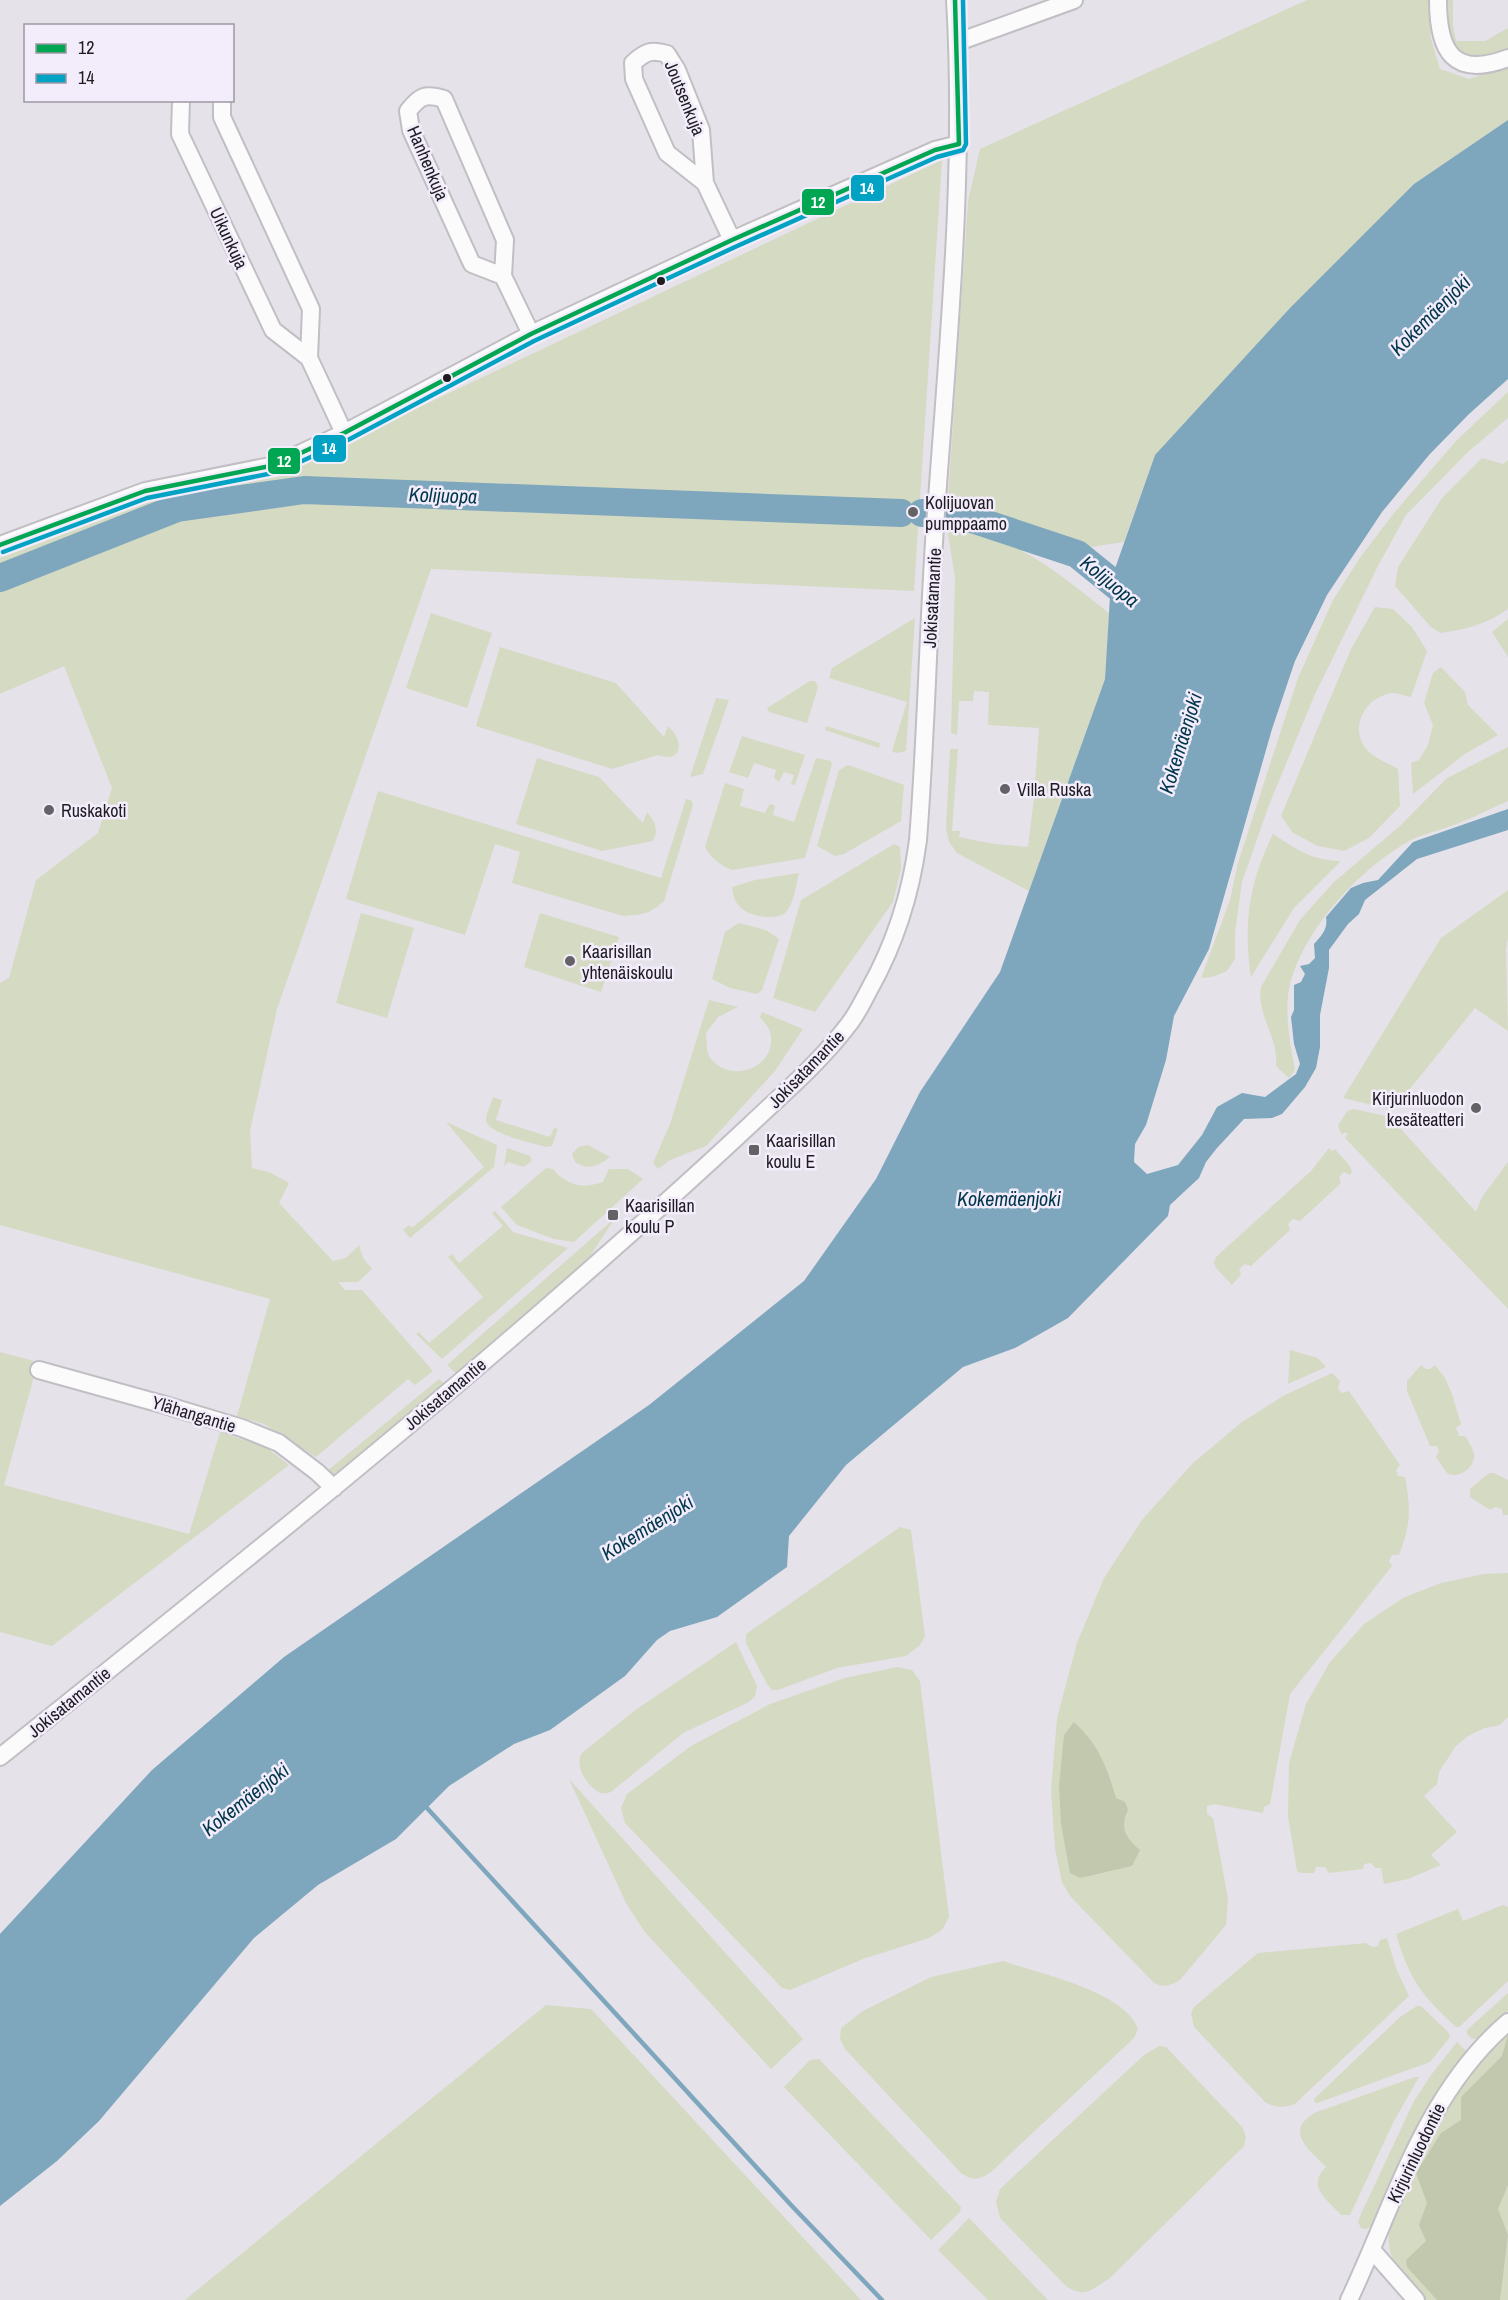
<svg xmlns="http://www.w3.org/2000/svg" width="1508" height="2300" viewBox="0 0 1508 2300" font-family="'Archivo Narrow',sans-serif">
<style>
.green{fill:#d5dac3}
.forest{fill:#c2c8ae}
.water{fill:#7ea6bd}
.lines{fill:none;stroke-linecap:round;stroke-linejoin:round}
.stream{stroke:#7ea6bd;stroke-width:4.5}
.river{stroke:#7ea6bd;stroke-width:28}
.minor-casing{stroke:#c1bec4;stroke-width:20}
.minor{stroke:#fbfbfc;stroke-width:16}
.bus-1-casing{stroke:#f2ecfb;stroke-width:9}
.bus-2-casing{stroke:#f2ecfb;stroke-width:9}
.bus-1{stroke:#00a651;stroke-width:4.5}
.bus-2{stroke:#02a2c5;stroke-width:4.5}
.bus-dot{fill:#1e1b21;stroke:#f2ecfb;stroke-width:2}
.poi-dot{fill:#646167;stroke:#f2ecfb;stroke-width:2}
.labels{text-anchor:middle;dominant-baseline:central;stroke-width:5;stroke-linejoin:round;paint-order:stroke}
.street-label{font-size:18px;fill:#1e1b21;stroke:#f2ecfb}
.poi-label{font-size:18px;fill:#1e1b21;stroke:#f2ecfb;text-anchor:start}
.water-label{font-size:20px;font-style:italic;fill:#00364b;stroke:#f2ecfb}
.line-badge{stroke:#f2ecfb;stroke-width:2}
.badge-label{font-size:16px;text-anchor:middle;font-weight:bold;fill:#fff}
</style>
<rect width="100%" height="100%" fill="#e6e2ea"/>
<!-- green -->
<path class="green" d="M1307 0H1429L1431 39 1440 69 1469 79 1508 66V120L1414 184 1155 455 1124 542 1091 547 948 498 968 201 980 149Z
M1448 0H1453V25L1456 41H1485L1508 28V49C1490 57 1478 58 1459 52L1449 35Z
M942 160 914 591 431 569 277 1009 250 1131 252 1168 269 1172 289 1183 279 1203 333 1261 346 1258 359 1245 363 1258 372 1269 358 1282H338L345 1290H362L433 1371 415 1385 408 1379 316 1457 264 1424 237 1416 270 1299 0 1225V983L9 978 36 880 98 833 112 788 64 666 0 694V558L149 499 284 471Z
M1508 392V418L1469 451 1406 515 1379 564 1315 694 1269 805 1242 882 1235 932V959L1227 971 1212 977 1201 978 1230 900 1238 863 1298 678 1333 600 1359 559 1394 513 1456 441Z
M1482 458 1503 464 1508 460V609C1487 624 1465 630 1440 633L1430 626 1395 586 1398 567 1442 498Z
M946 521C1015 538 1055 570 1109 613L1105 679 1029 891 957 853 949 842 946 829 950 749H958L952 831H960L959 837 994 844 1028 847 1034 798 1039 728 988 725 989 692 974 691 973 701H959L957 735 951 733 955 578Z
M1375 607 1393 609 1412 627 1427 651 1411 697C1405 696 1398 693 1393 693 1364 696 1347 731 1369 752 1377 759 1389 764 1398 769L1400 806 1369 838 1344 851 1318 846 1293 833 1281 816 1351 649Z
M431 613 492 633 467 708 406 688Z
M915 618 906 751 896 753 892 751 907 702 829 678 832 668Z
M1508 619V657L1492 632Z
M500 647 616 683 664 737 668 726C685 741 682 764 658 755L612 769 476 726Z
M1441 667 1465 692 1468 705 1498 735 1465 754 1413 794 1411 763 1419 760 1428 745 1433 725 1424 703 1433 673Z
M810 681H815L818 687 807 723 769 712 767 708Z
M716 698 729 700 703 774 690 777Z
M826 726 880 743 879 748 825 730Z
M742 736 805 755 795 785 791 784 794 775 784 772 779 782 774 778 776 770 754 763 748 778 729 772Z
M1508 747V801C1487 810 1467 821 1445 828 1434 832 1421 835 1411 840 1361 868 1308 924 1291 980 1283 1007 1290 1043 1295 1070L1289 1078 1276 1066C1279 1037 1256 1015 1261 987L1300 920 1334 882 1401 825 1447 778Z
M537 758 599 777 643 823 647 812C655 822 659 829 653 841L602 851 516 824Z
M816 758 831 761 832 764 805 858 732 870C721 866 710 857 705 847L725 783 744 789 740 806 765 813 769 805 772 804 775 806 773 815 794 822Z
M848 765 904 785 901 821 844 854 835 856 817 846 839 770Z
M378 791 661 878 686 799 691 800 693 805 664 901C649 914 643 915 623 916L512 883 520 852 495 844 465 935 346 899Z
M1273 834C1298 850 1310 860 1341 861L1294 908 1251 977C1243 923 1249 883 1273 834Z
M894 844 900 847 901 869 893 902 815 1012 773 998 801 900Z
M799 873C796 884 794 905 785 913 778 920 754 917 745 911 736 905 733 897 732 887L755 880Z
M1508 890V938L1506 949 1508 1031 1475 1008 1393 1110 1343 1098 1441 938Z
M361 913 414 928 387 1018 336 1003Z
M540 913 619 937 601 992 524 967Z
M739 923 766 930 779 939 762 990 757 994 730 988 712 979 725 932Z
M709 1000 738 1007 718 1017 706 1033C707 1039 706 1050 709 1056 728 1086 779 1068 770 1032 769 1027 763 1021 760 1017L762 1012 803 1029 775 1071 706 1146 670 1160 658 1169 653 1163 670 1124Z
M493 1097 502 1100 496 1120 550 1137 554 1128 558 1129 552 1146 546 1147C534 1143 487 1134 486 1120 486 1113 491 1104 493 1097Z
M1354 1109 1390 1117 1476 1212 1482 1197 1508 1162V1309L1345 1138 1348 1134 1345 1132 1342 1135 1338 1126 1347 1111Z
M446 1122 497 1145 494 1167 410 1238 403 1230 409 1225 412 1228 484 1167Z
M588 1145 610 1157C598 1166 588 1171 575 1162L572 1154 578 1147Z
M507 1148 530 1156 532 1161 523 1167 508 1162 504 1166Z
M1329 1148 1332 1151 1335 1149 1350 1166 1352 1172 1350 1175 1344 1172 1339 1177 1341 1183 1300 1221 1293 1219 1288 1224 1290 1230 1251 1266 1245 1264 1239 1269 1241 1275 1232 1285 1216 1268 1214 1263 1216 1257 1311 1171Z
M546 1168 553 1169C567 1186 583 1189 603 1182L609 1169H628L643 1179 574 1242 554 1239 517 1225 501 1207Z
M495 1211 513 1232 568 1248 442 1359 416 1334 419 1332 429 1343 483 1297 448 1257 452 1254 459 1263 503 1226 492 1213Z
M615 1218 583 1267 460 1377 447 1365Z
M1290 1350 1318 1358 1326 1367 1288 1384Z
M0 1352 38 1362 4 1485 189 1534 220 1432 264 1446 289 1465 52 1646 0 1632Z
M1421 1365 1426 1369H1430L1435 1365 1445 1378 1452 1394 1461 1424 1456 1428 1459 1436H1465C1468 1441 1473 1448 1474 1454 1476 1467 1458 1480 1447 1473L1436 1457 1439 1452 1437 1446H1430L1407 1391V1381Z
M1332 1373 1340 1381 1338 1388 1342 1393 1349 1391 1400 1465 1396 1470 1398 1476 1405 1477C1411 1510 1411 1524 1399 1555H1392L1389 1561 1392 1566 1290 1694 1270 1804 1264 1807 1263 1813 1214 1804 1207 1806V1814L1213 1818 1228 1898 1226 1925 1180 1980C1170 1986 1164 1988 1154 1983L1070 1896 1062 1882 1055 1849 1051 1790 1057 1718 1077 1643 1104 1578 1142 1520 1192 1464 1242 1422 1283 1396Z
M439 1379 448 1387 336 1478 326 1472Z
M1489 1473H1494L1508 1480V1515H1503L1502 1509 1495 1507 1490 1510 1470 1497V1489Z
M900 1527 911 1530 925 1636 920 1645 906 1656 837 1668 778 1690H772L767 1684 746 1643V1634Z
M1508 1573V1717L1500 1725 1485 1728 1468 1736 1456 1746 1439 1772 1437 1784 1424 1796 1457 1832 1431 1855 1441 1865 1408 1879 1384 1884 1381 1868H1375L1371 1863 1364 1864 1363 1869 1329 1873 1325 1867H1316L1314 1873H1301L1297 1871 1288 1816 1289 1763 1306 1704 1330 1662 1364 1624 1403 1598 1441 1583 1483 1574Z
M736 1642 757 1686 755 1696 749 1702 683 1733 611 1792C606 1793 601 1795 597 1791 586 1784 574 1765 582 1753L634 1711Z
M897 1667 912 1670 920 1681 949 1917 942 1930 929 1938 863 1959 790 1990 782 1988 625 1823 621 1808 627 1794 691 1746 770 1704 845 1678Z
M569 1779 803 2039 771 2069 644 1931 626 1903Z
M1503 1905 1508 1907V1981L1459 2027H1456C1421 1994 1410 1981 1396 1934L1458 1909 1463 1921Z
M1387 1938 1396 1968 1409 1996 1295 2104C1283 2108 1276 2108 1265 2102L1194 2027 1191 2013 1194 2007 1258 1953 1366 1943 1372 1947 1378 1946 1380 1940Z
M1003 1961C1038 1973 1127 1992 1138 2029L1134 2038 991 2172C979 2180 973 2181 961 2173L845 2049 840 2039 841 2028 863 2011 931 1977Z
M1508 1993V2011L1477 2039H1472L1467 2034V2030Z
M546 2005 591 2009 861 2300H185Z
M1417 2006H1421L1449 2033 1450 2037 1430 2062 1317 2103 1314 2102V2099L1400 2017Z
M1508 2032V2300H1425C1400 2271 1381 2259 1392 2218L1438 2119 1475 2066Z
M1457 2042 1467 2052 1442 2084 1418 2125 1371 2226 1366 2229 1361 2228 1358 2222 1361 2214 1414 2101 1431 2075Z
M1159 2046 1166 2047 1243 2128 1246 2138 1244 2146 1110 2278C1093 2289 1085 2299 1066 2286L1000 2218 996 2202 1000 2189 1144 2055Z
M819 2059 961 2207 960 2212 931 2240 784 2087 810 2060Z
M1415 2077H1419L1394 2121 1350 2215H1341C1327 2199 1306 2187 1326 2167 1309 2149 1284 2132 1314 2113Z
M969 2218 1048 2300H988L938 2250Z"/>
<!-- forest -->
<path class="forest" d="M1074 1722C1099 1745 1107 1767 1116 1798L1125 1802 1128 1810C1119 1828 1126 1838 1140 1850L1132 1866 1080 1878 1070 1873 1061 1824 1059 1786 1064 1735Z
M1508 2035V2185L1498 2209 1508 2235 1500 2300H1437L1407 2267 1406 2260 1426 2241 1419 2225 1427 2203 1416 2173 1441 2133 1461 2120V2097L1502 2056Z"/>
<!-- water -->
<path class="water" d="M1508 120V379L1469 414 1429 455 1382 512 1327 595 1295 661 1272 729 1209 949 1174 1016 1166 1060 1146 1125 1135 1144 1134 1162 1147 1174 1178 1165 1202 1135 1217 1107 1242 1093 1265 1097 1296 1074 1300 1064 1294 1044 1291 1017 1294 1010V985L1301 982 1305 974 1300 966 1309 964 1315 958 1314 944C1322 935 1328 929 1326 917L1351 888 1363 883 1378 880 1413 842 1508 809V830L1417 859 1365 900 1359 914 1348 924 1329 950V968L1320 1015V1047L1316 1068 1305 1087 1282 1114 1272 1118 1244 1119 1217 1148 1206 1162 1199 1178 1170 1205 1168 1216 1068 1318 1015 1348 963 1367 846 1465 789 1536 787 1567 717 1617 670 1631 657 1640 625 1676 550 1730 514 1744 449 1786 396 1839 318 1885 254 1938 99 2121 57 2161 0 2206V1934L152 1770 284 1657 649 1405 804 1281 876 1179 920 1092 1000 972 1105 679 1111 580 1155 455 1290 308 1414 184Z"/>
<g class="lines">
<!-- stream -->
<path class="stream" d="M427 1808 791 2205 882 2300"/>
<!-- river -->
<path class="river" d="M922 513 960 515 1077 554 1139 604
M0 578 177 508 304 490 901 513"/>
<defs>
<path id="minor" d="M1438 0C1438 51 1453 79 1508 58
M958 42 1074 0
M181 100 180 134 273 330 309 358 344 433
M222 100V117L311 309 309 358
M705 183 701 130 677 70 667 54C651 49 645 52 633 63L634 79 667 153 705 183 732 240
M503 276 505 240 444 99C425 93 420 96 408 111L411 130 472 264 503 276 531 334
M0 545 145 491 275 465 344 433 531 334 732 240 935 150 959 144
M39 1370 165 1405 242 1428 279 1443 317 1472 334 1488
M0 1757C204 1594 408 1431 604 1257 654 1213 703 1169 751 1124 785 1092 821 1061 849 1024 857 1014 863 1001 869 990 896 942 911 894 918 840 927 726 928 613 937 499 949 333 965 167 955 0
M1372 2250 1416 2300
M1349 2300C1395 2203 1424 2094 1508 2022"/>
</defs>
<!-- minor casing -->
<use href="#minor" class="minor-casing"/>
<!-- minor -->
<use href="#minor" class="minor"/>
<defs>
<path id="bus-1" d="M0 545 145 491 275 465 344 433 531 334 732 240 935 150 959 144 955 0"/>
<path id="bus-2" d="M3 552 147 498 278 472 348 440 534 341 735 247 937 157 963 150 966 144 963 0"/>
</defs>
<!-- bus-1 casing -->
<use href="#bus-1" class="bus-1-casing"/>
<!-- bus-2 casing -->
<use href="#bus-2" class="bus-2-casing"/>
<!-- bus-1 -->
<use href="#bus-1" class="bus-1"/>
<!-- bus-2 -->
<use href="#bus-2" class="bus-2"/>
</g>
<!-- markers -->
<g class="bus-dot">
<circle cx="661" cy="281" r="5"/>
<circle cx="447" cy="378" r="5"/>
</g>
<g class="poi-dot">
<circle cx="913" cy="512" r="6"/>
<circle cx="1005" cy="789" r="6"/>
<circle cx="49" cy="810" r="6"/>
<circle cx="570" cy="961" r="6"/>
<circle cx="1476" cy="1108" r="6"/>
<rect x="748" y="1144" width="12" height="12" rx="3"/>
<rect x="607" y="1209" width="12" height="12" rx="3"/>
</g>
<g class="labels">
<!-- street labels -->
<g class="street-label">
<text transform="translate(685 98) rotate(68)">Joutsenkuja</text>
<text transform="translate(428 163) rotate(67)">Hanhenkuja</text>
<text transform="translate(229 238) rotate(65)">Uikunkuja</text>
<text transform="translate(932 598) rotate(-87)">Jokisatamantie</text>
<text transform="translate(806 1069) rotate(-46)">Jokisatamantie</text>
<text transform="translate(445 1394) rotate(-40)">Jokisatamantie</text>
<text transform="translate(194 1414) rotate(17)">Ylähangantie</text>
<text transform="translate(69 1702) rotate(-39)">Jokisatamantie</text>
<text transform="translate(1416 2153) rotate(-64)">Kirjurinluodontie</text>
</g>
<!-- poi labels -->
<g class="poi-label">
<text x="925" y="502">Kolijuovan<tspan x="925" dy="21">pumppaamo</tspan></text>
<text x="1017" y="789">Villa Ruska</text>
<text x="61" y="810">Ruskakoti</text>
<text x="582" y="951">Kaarisillan<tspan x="582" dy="21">yhtenäiskoulu</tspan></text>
<text x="1464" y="1098" text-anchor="end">Kirjurinluodon<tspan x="1464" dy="21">kesäteatteri</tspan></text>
<text x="766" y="1140">Kaarisillan<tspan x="766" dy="21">koulu E</tspan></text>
<text x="625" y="1205">Kaarisillan<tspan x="625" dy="21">koulu P</tspan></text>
</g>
<!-- water labels -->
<g class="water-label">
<text transform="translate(1430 315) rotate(-45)">Kokemäenjoki</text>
<text transform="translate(443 495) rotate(2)">Kolijuopa</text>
<text transform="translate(1110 581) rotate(39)">Kolijuopa</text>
<text transform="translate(1180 743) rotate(-73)">Kokemäenjoki</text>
<text x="1009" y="1198">Kokemäenjoki</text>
<text transform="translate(647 1527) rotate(-32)">Kokemäenjoki</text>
<text transform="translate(245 1799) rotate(-38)">Kokemäenjoki</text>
</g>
</g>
<g class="line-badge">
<rect x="850" y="174" width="35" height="28" rx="6" fill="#02a2c5"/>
<rect x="801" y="188" width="34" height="28" rx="6" fill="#00a651"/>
<rect x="312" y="434" width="35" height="29" rx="6" fill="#02a2c5"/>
<rect x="267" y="447" width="34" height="28" rx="6" fill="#00a651"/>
</g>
<g class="badge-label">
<text x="867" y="194">14</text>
<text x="818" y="208">12</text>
<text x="329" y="454">14</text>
<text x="284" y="467">12</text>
</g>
<!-- legend -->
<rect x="24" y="24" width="210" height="78" fill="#f2ecfb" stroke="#9d98a4" stroke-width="1.5"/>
<rect x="36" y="44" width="30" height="9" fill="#00a651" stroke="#9d98a4" stroke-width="1.5"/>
<text x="78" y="54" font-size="18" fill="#1e1b21">12</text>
<rect x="36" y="74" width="30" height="9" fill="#02a2c5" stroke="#9d98a4" stroke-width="1.5"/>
<text x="78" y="84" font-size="18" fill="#1e1b21">14</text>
</svg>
